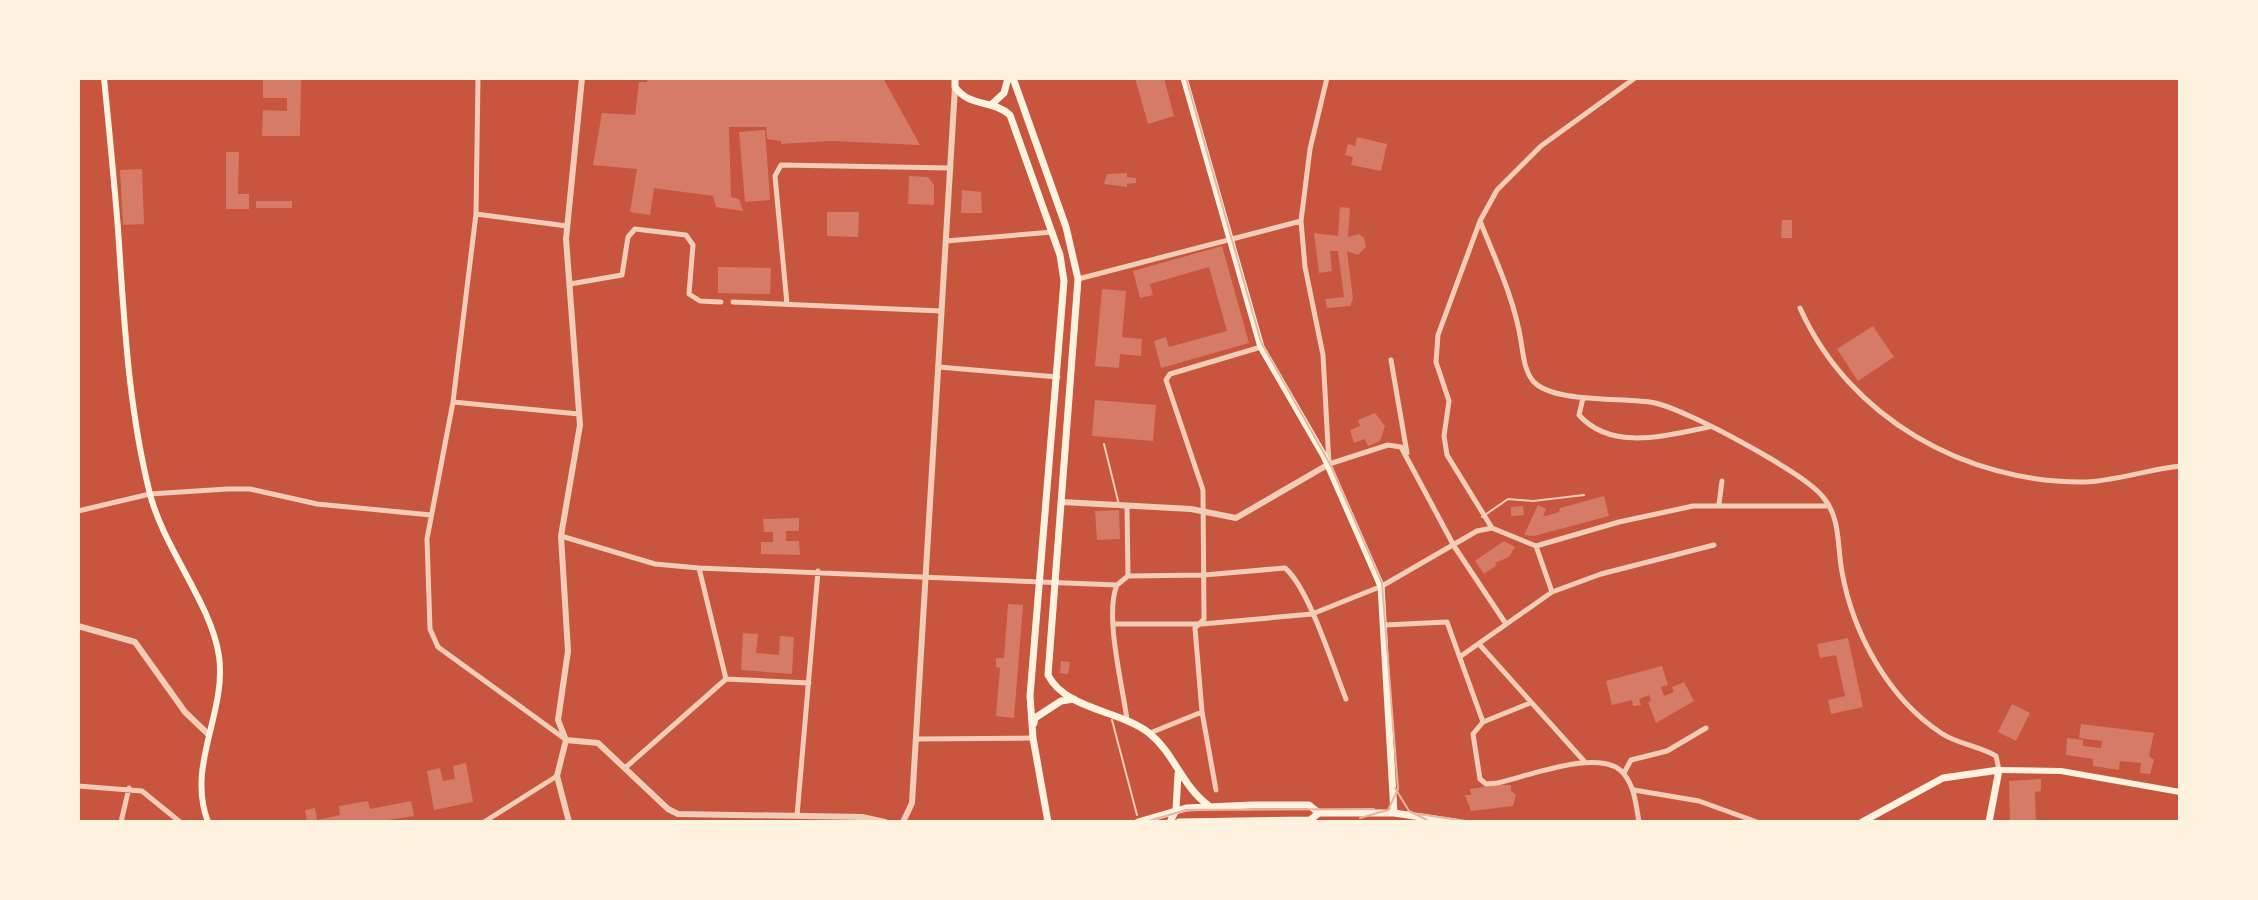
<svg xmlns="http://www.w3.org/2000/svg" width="2258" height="900" viewBox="0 0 2258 900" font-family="'Noto Sans',sans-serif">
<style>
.building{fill:#d67c66}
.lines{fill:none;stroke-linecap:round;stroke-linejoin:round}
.service{stroke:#f1ccb7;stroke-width:2}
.minor{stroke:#f1ccb7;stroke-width:5}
.tertiary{stroke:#f1ccb7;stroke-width:6}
.secondary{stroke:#fff3e0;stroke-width:6}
.primary{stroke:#fff3e0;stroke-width:7}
.tram{stroke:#e9b49f;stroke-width:2}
</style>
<rect width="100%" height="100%" fill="#c8553d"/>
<!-- building -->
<path class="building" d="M263 78H301L300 136H262L263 110 287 111V98H263Z
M648 78H883L920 145 832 141 781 144V141L767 139 766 127H729L731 197 739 199 743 211 716 207 713 196 654 188 650 215 630 212 637 169 593 165 602 113 635 115 639 82H647Z
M1135 78H1164L1174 116 1148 124Z
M765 130 770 200 745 202 739 132Z
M1357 137 1387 144 1381 171 1351 165 1353 157 1345 155 1348 144 1355 146Z
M226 152H239L238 194H249V209H226Z
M142 169 144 224 123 225 120 170Z
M1127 173V177L1136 178V183L1127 184V187L1104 184 1107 174Z
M909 176 928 177 934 185V205L908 204Z
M962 190 981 192 982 213H961Z
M256 201H292V208H256Z
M1340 207 1350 208 1348 237 1359 234 1364 238 1366 247 1358 255 1347 251 1353 299 1350 306 1327 308 1325 299 1344 297 1338 251H1330L1332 271 1319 273 1314 233 1338 236Z
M827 212H859L858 237 827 236Z
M1782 220H1792V238H1781Z
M1222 246 1249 343 1161 368 1154 341 1166 337 1169 347 1227 331 1209 267 1150 284 1153 295 1140 298 1133 271Z
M718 267 771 268 770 294 718 293Z
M1102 289 1126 291 1122 337 1142 339 1141 356 1120 354 1119 368 1095 366Z
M1873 326 1894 357 1858 381 1837 349Z
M1095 400 1156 405 1153 441 1092 436Z
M1375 413 1385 426 1380 441 1368 446 1365 439 1354 443 1350 430 1360 426 1358 420Z
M1604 496 1609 516 1534 536 1524 535 1538 505 1546 509 1543 516H1546L1559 512 1560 508Z
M1523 506 1524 515 1511 516V507Z
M1119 510 1120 539 1097 540 1095 511Z
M799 518V531H786V541H799L800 555 761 554V542H773V532H764L763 519Z
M1504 541 1515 547 1509 557 1495 563 1497 565 1484 574 1475 561Z
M1008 604 1023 605 1014 718 996 716 1000 668 996 667V658H1004Z
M743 633 758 634 756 653 779 655 780 636 794 637 792 674 741 670Z
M1848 638 1863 707 1831 714 1828 700 1845 696 1836 655 1820 658 1817 644Z
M1061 661 1070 662 1068 674 1060 673Z
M1662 666 1668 685 1661 687 1664 696 1674 692 1672 687 1684 682 1694 701 1656 723 1648 702 1651 701 1649 695 1639 699 1641 705 1633 706 1632 700 1612 705 1606 681Z
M2012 704 2030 713 2016 741 1998 732Z
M2081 724 2154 733 2149 756 2154 760 2150 774 2140 773 2141 763 2120 761 2119 770 2093 766V759L2066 755 2067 738 2083 740V746L2101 748 2102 741 2079 738Z
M466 763 473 802 434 810 427 771 440 768 443 781 455 779 453 766Z
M2041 779V791L2035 792 2036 822H2010L2009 781Z
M1498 785H1511V791L1516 795 1513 806 1471 811 1465 795H1471L1470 789Z
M368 801 370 809 411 801 414 816 374 822H307L305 810 315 808 317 820 340 815 339 806Z"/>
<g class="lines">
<!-- service -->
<path class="service" d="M1104 444 1119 505
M1482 517 1508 499 1533 501 1584 495
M1112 720 1137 815"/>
<!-- minor -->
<path class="minor" d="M478 78 476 214 453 402 427 539 430 629 438 647 565 739
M1327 78 1310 149 1301 221 1305 267 1323 355 1329 464 1388 445 1401 447 1454 546 1506 624
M476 214 567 226
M1480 221C1496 261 1514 298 1521 341 1523 353 1524 370 1533 381 1553 404 1627 397 1655 403 1685 409 1805 473 1823 497 1841 518 1837 546 1842 572 1853 633 1888 698 1941 733 1957 744 1979 746 1996 756L1999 770
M946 241 1053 232
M1078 279 1301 221
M570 284 622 275 628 237 635 229 686 235 693 245 689 294 700 301 721 302
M733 302 941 311
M787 304 775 176 781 165 951 168
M1800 308C1849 418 1966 483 2084 482 2110 482 2151 469 2180 466
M1391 360 1407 453
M939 367 1058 377
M1583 398 1579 415C1612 452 1667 435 1709 427
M453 402 579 414
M1719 504 1722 481
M1127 506 1128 576
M78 511 150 494 227 489H250L317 504 431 515
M1492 528 1447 455 1444 436 1449 401 1436 362 1438 335 1480 221 1497 190 1541 146 1635 78
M561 536 655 564 699 568 1117 585 1128 576 1204 575 1285 568C1309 588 1333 667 1346 699
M1536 546 1619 522 1693 506H1829
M699 568 726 679
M1117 585C1104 615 1123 687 1127 720
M1115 624H1202L1312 614 1382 586 1477 531 1492 528 1536 546 1552 592
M1385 625 1447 622 1483 722
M1479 644 1584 761
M1461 656 1552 592 1601 574 1714 545
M1530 703 1483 722 1473 734 1480 779 1486 784 1497 783C1526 777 1603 746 1624 774 1635 788 1636 805 1639 822
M1150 733 1202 712
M916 739 1033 738
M625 768 726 679 809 683
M1624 773 1631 760 1667 751 1706 728
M78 786 142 791 180 822
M1216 790 1202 712 1195 628 1204 619 1203 490 1166 380 1170 374 1261 347
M1634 790 1699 801 1757 822
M797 816 818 571
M121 822 129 788
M484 822 557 776"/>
<!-- tertiary -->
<path class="tertiary" d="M1062 502 1191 509 1236 518 1329 464
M78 626 135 642 185 712 209 735
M566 740 558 720 568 651 561 536 580 425 566 239 582 78
M566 740 598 743 668 809 678 814 862 817 885 822
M566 740 557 776 569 822
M903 822 912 803 955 87"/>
<!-- secondary -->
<path class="secondary" d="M104 78C109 128 114 179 118 229 124 318 128 407 150 494 164 549 211 603 219 656 227 713 186 765 208 822
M1999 770 2061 771 2180 792"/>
<!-- primary -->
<path class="primary" d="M955 78V87C970 108 992 99 1010 115L1060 255 1064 281 1030 696 1033 738 1048 822
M1013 78 1066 227 1078 279 1048 675C1066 710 1120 710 1149 733 1174 753 1182 786 1208 805
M1184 78 1261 347 1324 456 1381 586 1394 813
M992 104 1004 93 1008 78
M1034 723 1035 718 1061 701 1074 699
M1138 822 1186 808 1252 805H1309L1319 813H1394L1455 822
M1170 822 1176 810 1178 774
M1179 822 1310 820 1319 813
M1862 822 1943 778 1999 770 1989 822"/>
<!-- tram -->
<path class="tram" d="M1186 78 1261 342 1330 464 1382 583 1398 789 1388 810 1360 818
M1395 788 1409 811 1427 820
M1418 814 1473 822
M1145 822 1186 810 1374 809"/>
</g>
<!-- border -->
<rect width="2258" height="900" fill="none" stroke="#fff3e0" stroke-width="160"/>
</svg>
